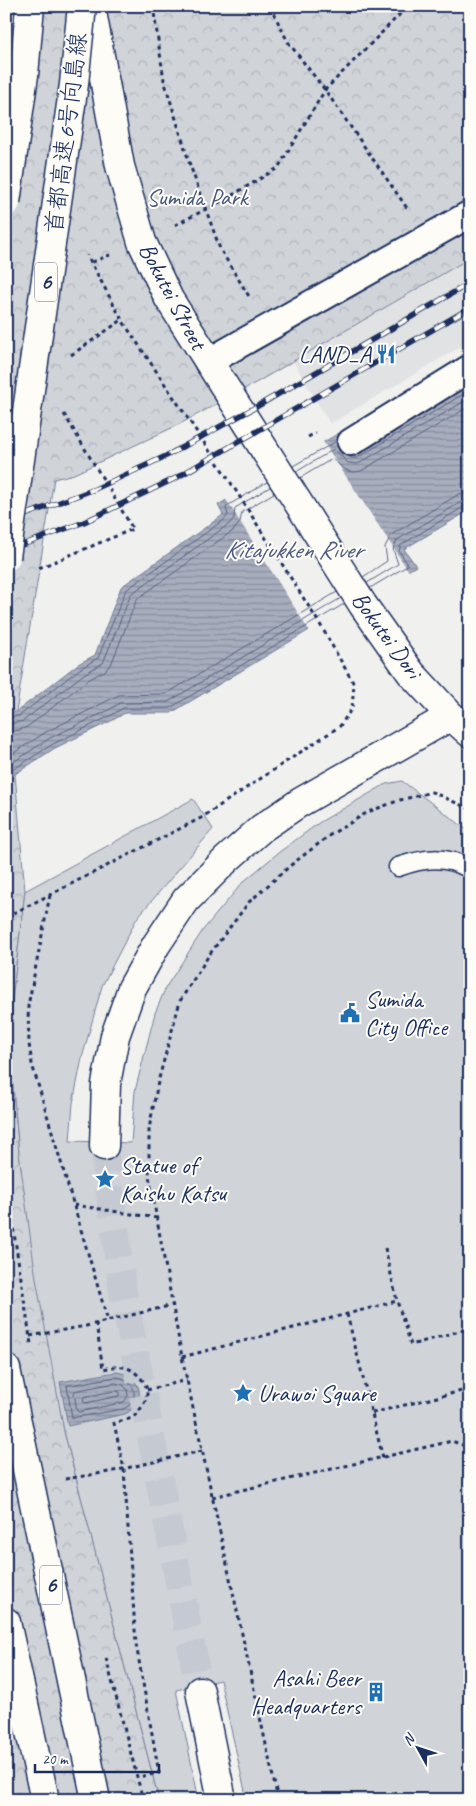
<svg xmlns="http://www.w3.org/2000/svg" width="476" height="1806" viewBox="0 0 476 1806" font-family="Caveat,'Klee One',sans-serif">
<style>
.built{fill:#e0e2e3}
.park{fill:url(#park-crowns);stroke:#76819b}
.garden{fill:#d0d3d8;stroke:#76819b}
.water{fill:url(#water-rules);stroke:#6f7b97}
.pier{fill:#f0f0ee}
.lines{fill:none;stroke-linecap:round;stroke-linejoin:round}
.shore{stroke:#536184;stroke-width:1}
.tertiary-tunnel{stroke:#c5c9d1;stroke-width:28;stroke-dasharray:28 14;stroke-linecap:butt}
.service-casing{stroke:#1b2f5e;stroke-width:21}
.pedestrian-casing{stroke:#1b2f5e;stroke-width:30}
.tertiary-casing{stroke:#1b2f5e;stroke-width:31}
.secondary-casing{stroke:#1b2f5e;stroke-width:31}
.motorway-casing{stroke:#1b2f5e;stroke-width:31}
.path{stroke:#1b2f5e;stroke-width:3;stroke-dasharray:4 4;stroke-linecap:butt}
.service{stroke:#fdfcf7;stroke-width:18}
.pedestrian{stroke:#fdfcf7;stroke-width:26}
.tertiary{stroke:#fdfcf7;stroke-width:28}
.secondary{stroke:#fdfcf7;stroke-width:28}
.motorway{stroke:#fdfcf7;stroke-width:28}
.rail-casing{stroke:#1b2f5e;stroke-width:5.5}
.rail{stroke:#fdfcf7;stroke-width:4;stroke-dasharray:11;stroke-linecap:butt}
.motorway-bridge-casing{stroke:#1b2f5e;stroke-width:31;stroke-linecap:butt}
.motorway-bridge{stroke:#fdfcf7;stroke-width:28}
.labels{text-anchor:middle;dominant-baseline:central;stroke-width:4;stroke-linejoin:round;paint-order:stroke}
.shield{fill:#fdfcf7;stroke:#5f6c8c;stroke-width:1}
.shield-label{font-size:22px;font-weight:bold;fill:#1b2f5e}
.street-label{font-size:24px;fill:#1b2f5e;stroke:#fdfcf7}
.park-label{font-size:24px;fill:#48587c;stroke:#fdfcf7}
.poi-label{font-size:24px;fill:#1b2f5e;stroke:#fdfcf7;text-anchor:start}
.water-label{font-size:25px;font-style:italic;fill:#4c5b7f;stroke:#fdfcf7}
</style>
<defs>
<pattern id="park-crowns" width="20" height="18" patternUnits="userSpaceOnUse" patternTransform="scale(1.25)"><rect width="20" height="18" fill="#d0d3d8"/><path d="M2 6a3 3 0 1 1 6 0M12 15a3 3 0 1 1 6 0" fill="none" stroke="#b2b5bc"/></pattern>
<pattern id="water-rules" width="6" height="5" patternUnits="userSpaceOnUse" patternTransform="scale(1.25)"><rect width="6" height="5" fill="#a7adbd"/><path d="M0 2.5h6" fill="none" stroke="#878d9d"/></pattern>
</defs>
<rect width="100%" height="100%" fill="#f0f0ee"/>
<filter id="ink" filterUnits="userSpaceOnUse"><feTurbulence type="fractalNoise" baseFrequency=".02" numOctaves="2"/><feDisplacementMap in="SourceGraphic" scale="10" xChannelSelector="R" yChannelSelector="G"/><feConvolveMatrix kernelMatrix="1 2 1 2 8 2 1 2 1" color-interpolation-filters="sRGB"/></filter>
<g filter="url(#ink)">
<!-- built -->
<path class="built" d="M470 258V341L330 424 293 361Z"/>
<!-- park -->
<path class="park" d="M6 6H470V258L259 381 178 425 74 474 54 479 16 712 6 714Z
M15 774 25 891 12 1000 10 1054 19 1153 64 1431 159 1800H6V780Z"/>
<!-- garden -->
<path class="garden" d="M402 781 470 832V1800H247L220 1680 176 1690 199 1800H159L64 1431 36 1279 19 1153 10 1054 12 1000 25 891 193 799 213 829 137 918 102 986 82 1058 73 1103 70 1141 131 1143 135 1091 155 1013 166 987 203 930 243 882 278 853 320 822 386 784Z"/>
<!-- water -->
<path class="water" d="M470 385V510L404 549 416 566 171 713H125L113 720 55 748 6 780V714L16 712 78 664 95 655 121 587 223 515 218 505 339 433 354 454Z
M116 1372C141 1374 149 1402 125 1414L68 1426 60 1382Z"/>
<!-- pier -->
<path class="pier" d="M322 440 410 573 310 632 225 498Z"/>
<g class="lines">
<!-- shore -->
<path class="shore" d="M348 456 352 458H357L470 390
M293 466 337 441
M296 472 334 449 348 463 358 464 470 398
M300 478 332 459C342 466 346 475 361 471L470 406
M363 577 387 561 385 547 391 535 459 494 470 492
M367 583 398 564 393 549 397 540 463 501 470 499
M370 588 407 566V563L399 551 401 545 465 506H470
M6 718 19 716 81 668 98 658 126 590 225 519 228 515 226 508 227 506 267 482
M6 725 23 721 84 674 103 663 131 594 229 524 234 518 235 508 270 487
M6 732 20 730 27 727 88 680 106 670 112 662 137 599 234 530 240 522 242 512 274 493
M6 758 46 732 119 695 166 694 337 592
M6 767 50 738 107 711 120 703 168 702 341 598
M6 774 53 744 110 716 123 708H170L344 604
M116 1377C135 1378 142 1401 123 1409L72 1418 67 1386Z
M116 1383 123 1385 127 1389 128 1396 124 1402 79 1412 77 1411 74 1393 75 1391Z
M116 1391 120 1392 119 1396 85 1403 83 1401 84 1397Z"/>
<!-- tertiary-tunnel -->
<path class="tertiary-tunnel" d="M104 1146 122 1286 200 1691"/>
<defs>
<path id="service" d="M398 867C424 858 445 855 470 869"/>
<path id="pedestrian" d="M208 362 470 214
M351 442 470 368"/>
<path id="tertiary" d="M104 1146 106 1084 115 1036 132 988 156 945 186 900 227 859 262 828 299 803 451 716
M200 1691 222 1800"/>
<path id="secondary" d="M91 6 120 166 142 242 169 299 363 605 411 673 451 716 470 733"/>
<path id="motorway" d="M6 1369 96 1800
M6 1622 45 1800"/>
</defs>
<!-- service casing -->
<use href="#service" class="service-casing"/>
<!-- pedestrian casing -->
<use href="#pedestrian" class="pedestrian-casing"/>
<!-- tertiary casing -->
<use href="#tertiary" class="tertiary-casing"/>
<!-- secondary casing -->
<use href="#secondary" class="secondary-casing"/>
<!-- motorway casing -->
<use href="#motorway" class="motorway-casing"/>
<!-- path -->
<path class="path" d="M153 6 164 80 190 165 220 249 250 298
M270 6 288 42 325 90 407 208
M175 225 224 200 278 168 325 90 408 6
M92 262 110 255
M71 355 122 320
M308 437 316 433
M39 568 133 529 64 414
M50 895 28 1006 29 1044 32 1064 108 1321
M6 917 201 818 340 726 352 708 354 684 321 626 233 486 122 320 87 255
M6 1181 31 1344
M74 1205 157 1218
M385 1248 397 1301
M347 1314 383 1458
M96 1323 103 1369C109 1368 116 1366 123 1367 133 1368 145 1380 147 1390 148 1399 140 1412 133 1417 128 1420 120 1421 114 1423L124 1469 136 1644 159 1773 138 1777
M30 1336 86 1326 173 1305
M182 1357 397 1301 411 1345 470 1328
M147 1390 187 1380
M372 1413 470 1389
M65 1479 109 1472 202 1451
M212 1497 452 1441 470 1448
M106 1658 143 1800
M278 1800 182 1357 149 1176V1129L158 1082 180 1001 209 955 249 902 291 865 330 835 368 812 400 800 432 792 470 809"/>
<!-- service -->
<use href="#service" class="service"/>
<!-- pedestrian -->
<use href="#pedestrian" class="pedestrian"/>
<!-- tertiary -->
<use href="#tertiary" class="tertiary"/>
<!-- secondary -->
<use href="#secondary" class="secondary"/>
<!-- motorway -->
<use href="#motorway" class="motorway"/>
<defs>
<path id="rail" d="M6 522 95 489 166 456 256 407 470 283
M6 551 84 522 176 478 470 308"/>
</defs>
<!-- rail casing -->
<use href="#rail" class="rail-casing"/>
<!-- rail -->
<use href="#rail" class="rail"/>
<defs>
<path id="motorway-bridge" d="M6 202 24 75 30 6
M6 557 74 84 82 6"/>
</defs>
<!-- motorway-bridge casing -->
<use href="#motorway-bridge" class="motorway-bridge-casing"/>
<!-- motorway-bridge -->
<use href="#motorway-bridge" class="motorway-bridge"/>
</g>
</g>
<!-- icons -->
<defs>
<symbol id="restaurant-bare" viewBox="-9 -9 18 18"><path d="M-5-6h1v4h1v-4h1v4h1v-4h1v5L-1.5 .5V6h-2V.5L-5-1ZM5-6V6H3V1.5H1.5Q1.5-4 5-6Z" fill="#1f6fb2" stroke="#fdfcf7" stroke-width="2.5" paint-order="stroke"/></symbol>
<symbol id="civic-bare" viewBox="-9 -9 18 18"><path d="M-.6-6.5H3V-4.5H.6V-3L4-1V1h2V6H-6V1h2V-1L-.6-3ZM-1.2 2.5V6h2.4V2.5Z" fill="#1f6fb2" stroke="#fdfcf7" stroke-width="2.5" paint-order="stroke"/></symbol>
<symbol id="sight-bare" viewBox="-9 -9 18 18"><path d="M0-6L1.8-2.2L6-1.7L2.9 1.2L3.7 5.4L0 3.3L-3.7 5.4L-2.9 1.2L-6-1.7L-1.8-2.2Z" fill="#1f6fb2" stroke="#fdfcf7" stroke-width="2.5" paint-order="stroke"/></symbol>
<symbol id="building-bare" viewBox="-9 -9 18 18"><path d="M-4-6H4V6H1V3H-1V6H-4ZM-2.5-4.3h1.7v1.8h-1.7ZM.8-4.3h1.7v1.8H.8ZM-2.5-1h1.7V.8h-1.7ZM.8-1h1.7V.8H.8Z" fill="#1f6fb2" stroke="#fdfcf7" stroke-width="2.5" paint-order="stroke"/></symbol>
</defs>
<g fill-rule="evenodd">
<use href="#restaurant-bare" x="372" y="340" width="28" height="28"/>
<use href="#civic-bare" x="336" y="999" width="28" height="28"/>
<use href="#sight-bare" x="91" y="1165" width="28" height="28"/>
<use href="#sight-bare" x="229" y="1379" width="28" height="28"/>
<use href="#building-bare" x="362" y="1678" width="28" height="28"/>
</g>
<g class="labels">
<!-- shield labels -->
<g class="shield">
<rect x="35" y="262.5" width="22" height="39" rx="4"/>
<rect x="40" y="1565.5" width="22" height="39" rx="4"/>
</g>
<g class="shield-label">
<text x="46" y="282">6</text>
<text x="51" y="1585">6</text>
</g>
<!-- street labels -->
<g class="street-label">
<text transform="translate(66 133) rotate(-83)">首都高速6号向島線</text>
<text transform="translate(173 296) rotate(62)">Bokutei Street</text>
<text transform="translate(387 635) rotate(54)">Bokutei Dori</text>
</g>
<!-- park labels -->
<g class="park-label">
<text x="197" y="197">Sumida Park</text>
</g>
<!-- poi labels -->
<g class="poi-label">
<text x="371" y="354" text-anchor="end">LAND_A</text>
<text x="365" y="999">Sumida<tspan x="365" dy="28">City Office</tspan></text>
<text x="120" y="1165">Statue of<tspan x="120" dy="28">Kaishu Katsu</tspan></text>
<text x="258" y="1393">Urawoi Square</text>
<text x="361" y="1678" text-anchor="end">Asahi Beer<tspan x="361" dy="28">Headquarters</tspan></text>
</g>
<!-- water labels -->
<g class="water-label">
<text x="293" y="550">Kitajukken River</text>
</g>
</g>
<!-- margin -->
<rect width="476" height="1806" fill="none" stroke="#fdfcf7" stroke-width="25"/>
<rect x="12" y="12" width="451" height="1781" fill="none" stroke="#1b2f5e" stroke-width="2" filter="url(#ink)"/>
<!-- north arrow -->
<g transform="translate(418 1748) rotate(310)" stroke="#fdfcf7" stroke-width="4" paint-order="stroke">
<path d="M0-4L9 19L0 12L-9 19Z" fill="#1b2f5e"/>
<text y="-8" font-size="14" font-weight="bold" text-anchor="middle" fill="#1b2f5e">N</text>
</g>
<!-- scale -->
<path d="M35 1764v8h124v-8" fill="none" stroke="#1b2f5e" stroke-width="2.5"/>
<text x="42" y="1764" font-size="15" fill="#1b2f5e" stroke="#fdfcf7" stroke-width="4" paint-order="stroke">20 m</text>
</svg>
